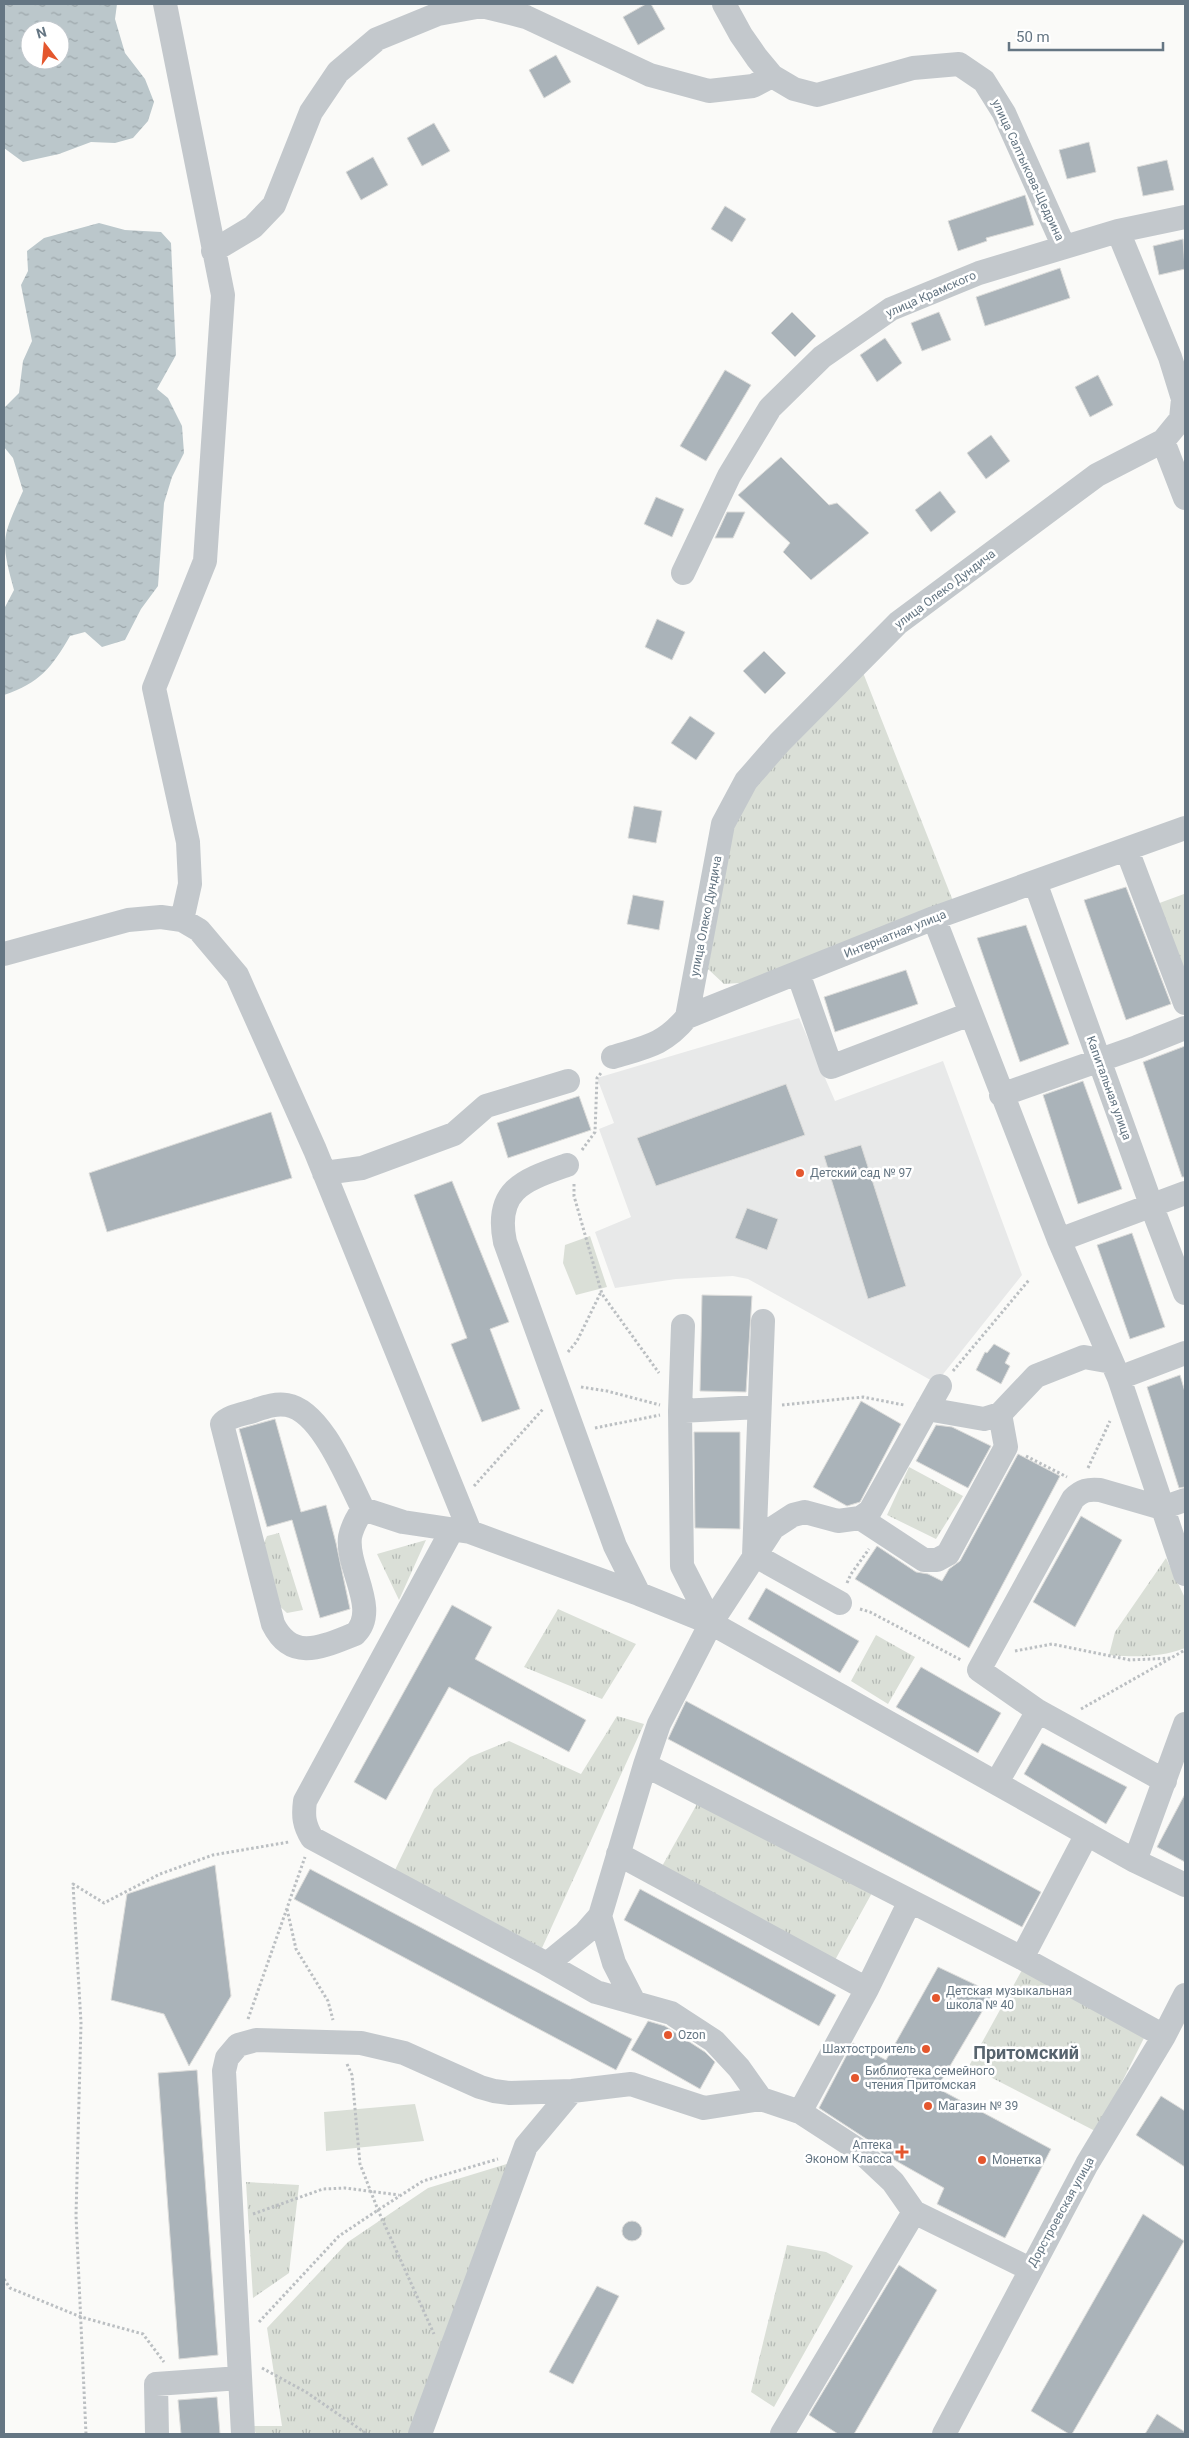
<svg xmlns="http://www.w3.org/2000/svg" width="1189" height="2438" viewBox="0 0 1189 2438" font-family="Roboto,sans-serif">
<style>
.built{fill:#e8e9e9}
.grass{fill:url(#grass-tufts)}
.pitch{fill:#dadfd7}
.water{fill:url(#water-ripples);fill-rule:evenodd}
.building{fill:#aab3b9;stroke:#dcdcda}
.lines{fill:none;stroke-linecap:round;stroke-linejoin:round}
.path{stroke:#bbbfc2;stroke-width:3;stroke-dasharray:2.5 2.5;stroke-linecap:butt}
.minor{stroke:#c3c8cc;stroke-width:24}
.poi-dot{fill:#e4572e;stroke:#fff;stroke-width:2}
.labels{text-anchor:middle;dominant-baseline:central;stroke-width:5;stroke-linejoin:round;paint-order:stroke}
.street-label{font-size:12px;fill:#657683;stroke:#fff}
.poi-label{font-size:12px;fill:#657683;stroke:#fff;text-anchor:start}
.district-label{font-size:18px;font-weight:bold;fill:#57646e;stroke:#fff}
</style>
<defs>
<pattern id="grass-tufts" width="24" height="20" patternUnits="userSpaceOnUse" patternTransform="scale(1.25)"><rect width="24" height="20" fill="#dadfd7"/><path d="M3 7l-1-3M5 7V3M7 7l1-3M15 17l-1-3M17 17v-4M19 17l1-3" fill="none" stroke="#b4b9b4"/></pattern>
<pattern id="water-ripples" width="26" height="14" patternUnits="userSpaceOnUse" patternTransform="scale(1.25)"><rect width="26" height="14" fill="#bbc7cb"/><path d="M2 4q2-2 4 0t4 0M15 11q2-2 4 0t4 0" fill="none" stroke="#9ca6aa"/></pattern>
</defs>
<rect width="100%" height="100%" fill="#fafaf8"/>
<!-- built -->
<path class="built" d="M799 1018 835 1101 943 1061 1022 1275 936 1383 748 1279 733 1276 676 1279 615 1288 595 1232 631 1217 599 1129 614 1123 597 1078Z"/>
<!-- grass -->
<path class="grass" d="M862 670 955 906 740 983 724 984 708 969 732 819 741 795Z
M1184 894 1185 898V977L1154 905Z
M909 1467 963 1496 936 1539 887 1515Z
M279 1533 303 1610 287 1613 274 1601 263 1545 267 1536Z
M426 1540 399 1600 377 1554Z
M1166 1558 1185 1598V1648C1159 1658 1136 1657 1109 1655L1115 1632Z
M558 1609 636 1644 602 1699 524 1667Z
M876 1635 915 1657 888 1704 851 1681Z
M617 1716 644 1724 542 1948 395 1870 434 1789 470 1757 509 1741 581 1774Z
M697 1804 873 1891 834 1962 661 1868Z
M1022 1970 1144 2038 1097 2132 969 2066Z
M513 2162 410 2434H256L253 2426H282L267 2328 348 2242 428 2188Z
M246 2182 299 2185 289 2273 253 2298Z
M787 2245 826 2252 853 2266 774 2407 751 2392Z"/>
<!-- pitch -->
<path class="pitch" d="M590 1236 607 1287 576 1295 563 1263 565 1245Z
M415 2104 424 2141 326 2151 324 2112Z"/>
<!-- water -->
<path class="water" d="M4 4H117L115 19 125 53 145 79 154 102 148 121 133 138 115 143 91 142 59 154 23 162 4 148ZM30 30H60V60H30Z
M99 223 125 230 161 232 171 243 176 355 157 389 168 398 182 426 184 453 172 477 164 503 158 586 141 609 125 640 102 647 85 632 70 636C52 667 40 683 4 695V609L14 590C0 539 2 538 23 491L13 458 4 447V408L19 393 23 361 32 341 21 285 28 271 27 251 44 238Z"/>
<!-- building -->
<path class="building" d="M646 4H651L665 29 638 45 623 17Z
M556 55 571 82 544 98 529 70Z
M434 123 450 151 422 166 407 138Z
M1089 142 1096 172 1067 179 1059 150Z
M373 157 388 185 361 200 346 172Z
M1167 160 1174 190 1143 196 1137 167Z
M1025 195 1034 225 986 238 987 241 958 251 948 221Z
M725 206 746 219 732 242 711 229Z
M1183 239 1185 269 1159 275 1153 246Z
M1060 268 1070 298 985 326 976 297Z
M792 312 816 336 795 357 771 333Z
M939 312 951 340 922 351 911 323Z
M885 338 902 363 877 382 860 355Z
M725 370 751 385 706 461 680 446Z
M1098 375 1113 405 1090 417 1075 387Z
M991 435 1010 461 986 479 967 453Z
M781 457 829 505 837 503 869 533 811 580 783 552 790 543 738 495Z
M940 491 956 512 931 532 915 510Z
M656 497 684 509 672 537 644 524Z
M727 512H745L733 538H715Z
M657 619 685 632 672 660 645 647Z
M764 651 786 673 765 694 743 671Z
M690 716 715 733 696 760 671 743Z
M634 806 662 811 656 843 628 838Z
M1126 887 1171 1004 1126 1020 1084 900Z
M633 895 664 901 659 930 627 924Z
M1026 925 1069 1044 1020 1062 977 938Z
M906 970 918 1004 835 1032 824 997Z
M1185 1046V1177H1182L1143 1062Z
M1083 1081 1122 1189 1078 1204 1043 1095Z
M786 1084 805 1135 656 1186 637 1138Z
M579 1096 591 1130 508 1158 497 1123Z
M271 1112 292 1178 107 1232 89 1173Z
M861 1145 906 1286 868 1299 824 1156Z
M452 1181 509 1322 490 1329 520 1409 482 1422 451 1344 467 1338 414 1195Z
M747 1208 778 1219 767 1250 735 1238Z
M1132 1233 1165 1327 1130 1339 1097 1245Z
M702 1295 752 1296 746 1392 700 1391Z
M994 1344 1010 1353 1005 1363 1010 1366 1001 1384 976 1370 985 1352 987 1353Z
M1180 1375 1185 1392V1487L1179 1488 1147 1387Z
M861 1401 901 1424 860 1502 847 1506 813 1487Z
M275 1419 301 1512 326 1505 336 1543 350 1609 320 1618 292 1520 267 1527 239 1429Z
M936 1425 952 1427 991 1446 968 1488 916 1461Z
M694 1432H740V1529L695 1528Z
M1018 1454 1060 1476 969 1648 855 1579 877 1546 916 1572 928 1574 942 1581 949 1569 960 1561Z
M1081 1516 1122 1540 1075 1627 1033 1602Z
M766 1588 859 1641 840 1673 748 1619Z
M452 1605 492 1627 475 1659 586 1720 569 1752 449 1687 386 1800 354 1782Z
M921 1667 1001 1713 978 1753 896 1707Z
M686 1701 1041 1892 1022 1927 668 1739Z
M1042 1743 1127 1787 1106 1824 1024 1774Z
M1185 1794V1862L1157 1847Z
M215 1865 231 1996 189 2066 164 2014 111 2000 127 1894Z
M310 1869 632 2039 616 2070 294 1899Z
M640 1889 836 1995 819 2026 624 1920Z
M938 1967 993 1993 937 2088 1051 2149 1005 2238 937 2204 944 2188 882 2153 868 2140 819 2108 853 2043 886 2060Z
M648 2021 665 2026 705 2052 715 2062 700 2089 631 2050Z
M197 2070 218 2355 179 2359 158 2073Z
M1161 2096 1185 2111V2167L1136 2135Z
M1143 2214 1184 2241 1072 2434H1069L1031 2411Z
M622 2231a10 10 0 1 1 20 0a10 10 0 1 1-20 0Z
M899 2265 937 2290 854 2434H838L809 2415Z
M597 2286 619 2296 573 2384 549 2372Z
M217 2397 220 2434H181L178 2400Z
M1157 2414 1185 2432V2434H1145Z"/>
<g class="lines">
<!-- path -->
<path class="path" d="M582 1150 595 1132 597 1078 601 1073
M574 1184V1196L602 1294 659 1373
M568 1352 577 1341 601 1292
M953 1371 1029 1280
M581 1387 607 1391 660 1405
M782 1405 863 1397 904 1405
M595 1428 660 1415
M1026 1456 1067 1477
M1088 1468 1110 1421
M474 1486 543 1409
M847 1583 851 1574 869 1549
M860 1609 870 1612 961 1660
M1015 1651 1052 1644 1130 1660 1171 1658
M1081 1709 1185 1650
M287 1909 296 1949 328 2001 333 2020
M248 2019 305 1857
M347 2064 352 2075 360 2164 378 2210 434 2334
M253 2214 323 2189 345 2188 399 2195
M4 2279 10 2288 81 2317 143 2334 164 2362
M259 2322 339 2236 378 2210 423 2181 498 2159
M262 2368 306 2392 367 2434
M86 2434 76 2216 81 2023 73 1884 104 1903 160 1874 213 1855 289 1842"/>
<!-- minor -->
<path class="minor" d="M165 4 223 295 205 561 154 688 188 842 190 884 182 920
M724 4 741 35 757 58 772 76 794 89 817 95 913 68 959 64 984 81 1004 113 1064 247
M213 251 253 227 274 205 311 112 338 72 377 39 438 14 482 6 526 17 650 75 709 91 753 86 772 76
M1163 441 1185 498
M683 573 729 476 770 408 822 357 891 309 979 273 1118 231 1185 217
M1127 850 1185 1003
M1035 882 1152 1207 1185 1293
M934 918 1059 1240 1119 1378 1185 1574
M4 954 128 920 161 917 182 920 199 930 237 975 315 1150 470 1532
M798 973 831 1067 970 1014
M687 1017 723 824 746 781 780 742 898 623 1097 475 1163 441 1181 419 1183 399 1170 357 1118 231
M613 1057C646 1047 664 1045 687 1017L934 918 1185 828
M1001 1095 1137 1047 1185 1028
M567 1165C525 1180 494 1189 505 1242L615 1546 639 1594
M324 1173 362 1168 454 1134 486 1106 568 1081
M1059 1240 1185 1193
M763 1321 754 1555 840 1603
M1119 1378 1185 1353
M940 1386 870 1511 860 1518 838 1521 805 1512 793 1515 773 1528 711 1623 659 1724 645 1765 1022 1958 1164 2036
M927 1409 984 1419 1000 1414 1036 1376 1084 1357 1112 1362
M680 1411 683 1326
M363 1509C357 1518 352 1527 350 1537 346 1568 380 1610 355 1634 324 1646 292 1663 273 1624L222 1424C228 1416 244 1414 253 1411 265 1407 275 1403 287 1405 322 1411 348 1480 363 1509L403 1522 470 1532 639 1594 711 1623 1135 1861 1185 1885
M860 1518 924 1560H937L948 1554 1006 1447 1000 1414
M452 1530 305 1801C303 1816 304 1825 312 1838L547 1964 585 1933 600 1916 645 1765
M711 1623 682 1566 680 1411 759 1407
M1165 1781 1038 1711 979 1670 1073 1499C1082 1490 1088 1489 1100 1490L1162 1508 1185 1500
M997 1782 1038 1711
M618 1854 867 1989
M1135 1861 1185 1724
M910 1901 867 1989 800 2112 860 2151 893 2182 914 2212 1030 2269
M600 1916 614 1963 634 2002
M1022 1958 1087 1834
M547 1964 596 1992 671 2013 714 2041 739 2068 761 2099
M157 2434 156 2384 240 2378
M243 2434 224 2071 227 2058 238 2045 256 2040 361 2043 404 2053 480 2087 494 2091 510 2093 572 2091 631 2084 704 2108 761 2099 800 2112
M420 2434 526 2146 572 2091
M782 2434 914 2212
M944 2434 1087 2164 1164 2036 1185 1995"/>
</g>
<!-- markers -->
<g class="poi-dot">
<circle cx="800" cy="1173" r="5"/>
<circle cx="936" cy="1998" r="5"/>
<circle cx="668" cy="2035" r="5"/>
<circle cx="926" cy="2049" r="5"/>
<circle cx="855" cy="2078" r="5"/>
<circle cx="928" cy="2106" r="5"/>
<path d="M899.5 2144.5h5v5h5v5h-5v5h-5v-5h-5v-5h5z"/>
<circle cx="982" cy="2160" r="5"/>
</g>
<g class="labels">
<!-- street labels -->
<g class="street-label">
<text transform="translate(1028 170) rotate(65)">улица Салтыкова-Щедрина</text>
<text transform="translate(931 294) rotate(-24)">улица Крамского</text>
<text transform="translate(945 589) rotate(-37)">улица Олеко Дундича</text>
<text transform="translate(706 916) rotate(-79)">улица Олеко Дундича</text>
<text transform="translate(895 934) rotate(-22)">Интернатная улица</text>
<text transform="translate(1109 1088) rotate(70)">Капитальная улица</text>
<text transform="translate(1061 2212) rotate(-61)">Дорстроевская улица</text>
</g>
<!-- poi labels -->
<g class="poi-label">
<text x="810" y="1173">Детский сад № 97</text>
<text x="946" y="1991">Детская музыкальная<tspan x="946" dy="14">школа № 40</tspan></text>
<text x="678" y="2035">Ozon</text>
<text x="916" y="2049" text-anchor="end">Шахтостроитель</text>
<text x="865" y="2071">Библиотека семейного<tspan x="865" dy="14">чтения Притомская</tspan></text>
<text x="938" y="2106">Магазин № 39</text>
<text x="892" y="2145" text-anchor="end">Аптека<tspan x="892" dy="14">Эконом Класса</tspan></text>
<text x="992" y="2160">Монетка</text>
</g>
<!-- district labels -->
<g class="district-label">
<text x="1026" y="2052">Притомский</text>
</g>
</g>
<!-- border -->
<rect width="1189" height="2438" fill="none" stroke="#657683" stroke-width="10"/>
<!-- north arrow -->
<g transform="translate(45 45) rotate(344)"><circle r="24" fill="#ffffff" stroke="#c1c8cd"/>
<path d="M0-4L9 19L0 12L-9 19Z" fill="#e4572e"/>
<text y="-8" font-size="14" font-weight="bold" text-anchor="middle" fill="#657683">N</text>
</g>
<!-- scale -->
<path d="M1009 42v8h154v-8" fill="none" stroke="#657683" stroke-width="2.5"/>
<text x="1016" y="42" font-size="15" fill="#657683" stroke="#ffffff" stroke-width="4" paint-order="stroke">50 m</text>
</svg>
